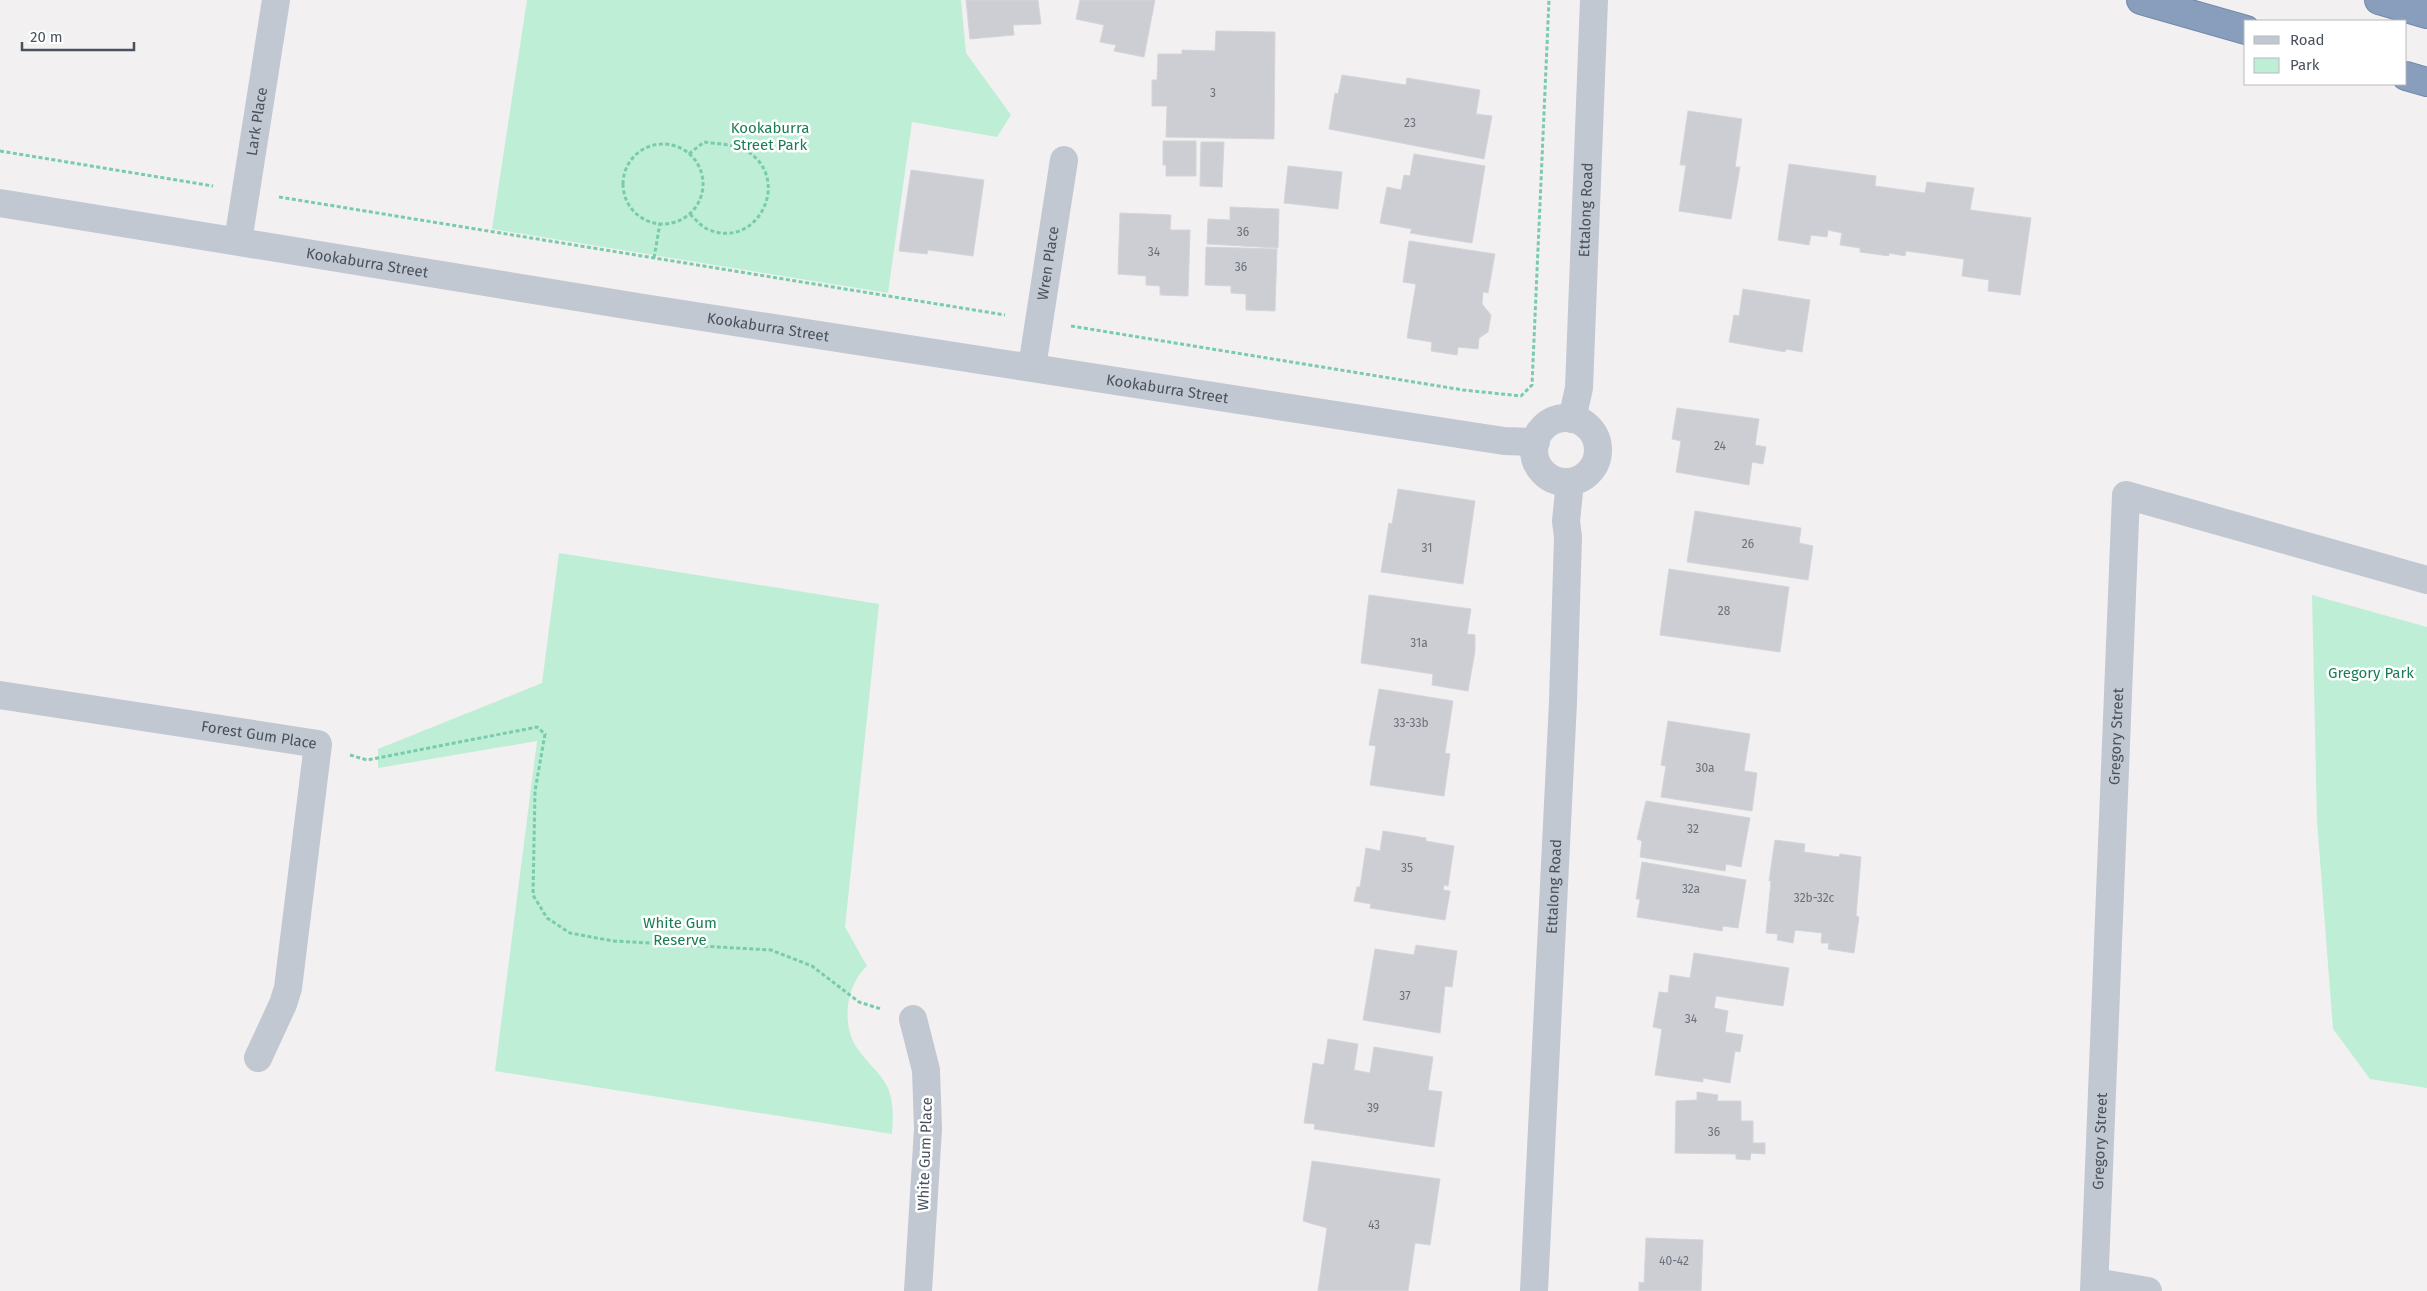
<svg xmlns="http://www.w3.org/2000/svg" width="2427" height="1291" viewBox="0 0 2427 1291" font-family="'Fira Sans',sans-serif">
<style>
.green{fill:#bfeed6}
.building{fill:#cdced4;stroke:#d4d5db}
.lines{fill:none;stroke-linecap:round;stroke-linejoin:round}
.highway-casing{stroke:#7488a9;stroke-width:30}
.path{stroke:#78ccab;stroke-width:3;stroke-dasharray:4 2.5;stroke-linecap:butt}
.minor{stroke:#c1c8d1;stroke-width:28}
.highway{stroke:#899dbd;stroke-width:28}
.labels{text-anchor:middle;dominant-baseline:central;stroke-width:5;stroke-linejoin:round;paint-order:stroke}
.number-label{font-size:12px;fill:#69707b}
.street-label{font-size:15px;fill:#48515d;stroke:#fff}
.park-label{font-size:15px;fill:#197e56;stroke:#fff}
</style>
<rect width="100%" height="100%" fill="#f2f0f0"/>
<!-- green -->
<path class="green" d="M527 0H961L966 53 1011 115 997 137 912 122 888 293 492 229Z
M559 553 879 604 845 927 867 966C846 985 841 1024 857 1048 867 1063 880 1072 888 1088 894 1103 893 1119 892 1134L495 1071 537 741 378 768V749L542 683Z
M2312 595 2427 627V1088L2370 1079 2333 1029 2317 821Z"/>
<!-- building -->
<path class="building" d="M966 0H1038L1041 24 1013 25 1014 35 970 39Z
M1080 0H1155L1144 57 1114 51 1116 45 1100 42 1104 25 1076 19Z
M1216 31 1275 32 1274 139 1166 137 1167 106H1152V80H1157L1158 54H1182V50L1215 51Z
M1342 75 1406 85 1407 78 1480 90 1476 114 1492 116 1484 159 1329 129 1335 93 1338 94Z
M1688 111 1742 119 1735 167H1740L1731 219 1679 211 1686 165H1680Z
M1163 141H1196V176H1166V165H1163Z
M1201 142H1224L1222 187 1200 186Z
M1414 154 1485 166 1472 243 1410 233 1412 229 1380 223 1387 187 1401 190 1404 175 1410 176Z
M1789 164 1876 176 1875 186 1925 193 1927 182 1974 188 1970 210 2031 218 2020 295 1988 291 1989 280 1962 276 1964 259 1906 251 1905 256 1889 253V256L1860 252V248L1840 245 1842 233 1828 230 1827 237 1811 235 1809 245 1778 240Z
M1288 166 1342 172 1338 209 1284 203Z
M911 170 984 180 973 256 928 250 927 254 899 251Z
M1230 207 1279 209 1278 248 1207 244 1208 219 1230 220Z
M1120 213 1171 215 1170 230H1190L1188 296 1160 295V286L1146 285V276L1118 274Z
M1409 241 1495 254 1488 293 1483 292 1482 304 1491 315 1488 332 1479 338 1478 349 1458 347 1457 355 1431 351 1432 342 1407 338 1416 284 1403 282Z
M1206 247 1277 249 1275 311 1246 310V294L1231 293V286L1205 285Z
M1743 289 1810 300 1802 352 1786 349 1785 352 1729 342 1734 315 1739 316Z
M1677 408 1759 419 1755 445 1766 447 1763 464 1752 462 1749 485 1676 472 1681 441 1672 439Z
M1398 489 1475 501 1463 584 1381 572 1389 523 1392 524Z
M1695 511 1801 528 1799 543 1813 546 1808 580 1687 562Z
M1669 569 1789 587 1780 652 1660 635Z
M1369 595 1471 609 1467 634 1475 635V651L1468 691 1432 685 1433 674 1361 663Z
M1379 689 1453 701 1445 753 1450 754 1444 796 1370 785 1376 746 1369 745Z
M1668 721 1750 734 1744 771 1757 773 1752 811 1661 797 1666 766 1661 765Z
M1646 801 1750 818 1741 867 1726 864 1725 871 1640 857 1642 841 1637 839Z
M1383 831 1426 838V841L1454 846 1448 886 1444 885 1443 890 1450 891 1445 920 1370 908 1371 904 1354 901 1357 887H1360L1366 848 1380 851Z
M1775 840 1805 844 1804 852 1839 857 1840 854 1861 857 1856 916 1859 917 1854 953 1828 949 1829 943H1821L1822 933 1795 930 1793 943 1777 940 1778 934 1766 933 1771 881H1769Z
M1642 862 1746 880 1738 928 1723 926 1722 931 1637 917 1640 899H1636Z
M1416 945 1457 951 1452 987 1445 986 1440 1033 1363 1020 1375 949 1414 955Z
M1694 953 1789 968 1783 1006 1716 996 1714 1008 1728 1011 1725 1032 1743 1035 1740 1052 1735 1051 1730 1083 1703 1078V1082L1655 1075 1662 1029 1653 1027 1659 992 1668 993 1670 975 1690 978Z
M1328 1039 1358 1044 1354 1070 1370 1073 1374 1047 1433 1057 1428 1090 1442 1092 1434 1147 1314 1129 1315 1124 1304 1123 1313 1063 1324 1065Z
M1697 1092 1718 1095 1717 1101H1741V1121H1753V1143H1765V1154L1751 1153 1750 1160 1736 1159V1154L1675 1153 1676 1101 1697 1100Z
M1312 1161 1440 1179 1430 1245 1415 1243 1408 1291H1318L1327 1228 1303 1221Z
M1646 1238 1703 1240 1701 1291H1639V1282L1644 1283Z"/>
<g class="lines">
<defs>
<path id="highway" d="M2141 0 2246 30
M2379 0 2427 14
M2406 76 2427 82"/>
</defs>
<!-- highway casing -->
<use href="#highway" class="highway-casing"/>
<!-- path -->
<path class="path" d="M623 184a40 40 0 1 1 80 0a40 40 0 1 1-80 0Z
M0 151 213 186
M689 154 704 142C716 144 734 144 745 150 794 177 758 252 707 229 701 226 695 219 690 214
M279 197 1005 315
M654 258 660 223
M1071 326 1463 390 1521 396 1532 385 1549 0
M350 755 367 760 537 727 545 734 535 791 533 895 547 918 570 933 613 941 771 950 812 966 859 1002 881 1009"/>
<!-- minor -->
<g class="minor">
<path id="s1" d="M0 203 644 308 1504 441 1536 442"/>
<path id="s2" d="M238 241 276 0"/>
<path id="s3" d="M1032 367 1064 160"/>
<circle cx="1566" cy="450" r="32"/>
<path id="s4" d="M1572 419 1579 388 1594 0"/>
<path id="s5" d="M0 695 318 744 288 988 283 1004 258 1058"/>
<path d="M913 1019 926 1070 928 1129 918 1291"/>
<path d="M2095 1282 2148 1291"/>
<path id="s6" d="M1534 1291 1563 702 1568 537 1566 521 1570 482"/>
<path id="s7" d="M2094 1291 2126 495 2427 580"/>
</g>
<!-- highway -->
<use href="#highway" class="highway"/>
</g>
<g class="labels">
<!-- number labels -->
<g class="number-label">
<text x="1213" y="93">3</text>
<text x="1410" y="123">23</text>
<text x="1243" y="232">36</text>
<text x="1154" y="252">34</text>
<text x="1241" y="267">36</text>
<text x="1720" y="446">24</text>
<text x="1748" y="544">26</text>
<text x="1427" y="548">31</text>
<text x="1724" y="611">28</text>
<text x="1419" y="643">31a</text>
<text x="1411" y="723">33-33b</text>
<text x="1705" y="768">30a</text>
<text x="1693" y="829">32</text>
<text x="1407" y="868">35</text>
<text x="1691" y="889">32a</text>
<text x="1814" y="898">32b-32c</text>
<text x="1405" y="996">37</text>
<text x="1691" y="1019">34</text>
<text x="1373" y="1108">39</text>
<text x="1714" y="1132">36</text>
<text x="1374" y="1225">43</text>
<text x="1674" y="1261">40-42</text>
</g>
<!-- street labels -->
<g class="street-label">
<text stroke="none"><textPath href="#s2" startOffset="121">Lark Place</textPath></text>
<text stroke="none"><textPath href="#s4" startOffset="210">Ettalong Road</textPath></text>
<text stroke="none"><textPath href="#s1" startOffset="372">Kookaburra Street</textPath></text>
<text stroke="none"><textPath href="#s3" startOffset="105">Wren Place</textPath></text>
<text stroke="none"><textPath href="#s1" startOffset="778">Kookaburra Street</textPath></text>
<text stroke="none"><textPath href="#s1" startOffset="1182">Kookaburra Street</textPath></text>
<text stroke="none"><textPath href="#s5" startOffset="262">Forest Gum Place</textPath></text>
<text stroke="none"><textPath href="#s7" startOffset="555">Gregory Street</textPath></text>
<text stroke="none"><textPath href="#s6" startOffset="405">Ettalong Road</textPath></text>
<text stroke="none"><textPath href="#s7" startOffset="150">Gregory Street</textPath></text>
<text transform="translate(925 1154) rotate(-88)">White Gum Place</text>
</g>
<!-- park labels -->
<g class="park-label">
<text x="770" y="128">Kookaburra<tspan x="770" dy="17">Street Park</tspan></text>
<text x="2371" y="673">Gregory Park</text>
<text x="680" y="923">White Gum<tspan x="680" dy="17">Reserve</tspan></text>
</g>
</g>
<!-- legend -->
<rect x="2244" y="20" width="162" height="65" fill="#ffffff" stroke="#b6b9be"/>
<rect x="2254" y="36" width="25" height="8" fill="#c1c8d1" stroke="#b6b9be"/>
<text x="2290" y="45" font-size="15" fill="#48515d">Road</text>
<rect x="2254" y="58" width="25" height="15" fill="#bfeed6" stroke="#b6b9be"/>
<text x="2290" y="70" font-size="15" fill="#48515d">Park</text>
<!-- scale -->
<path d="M22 42v8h112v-8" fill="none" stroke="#48515d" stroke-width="2.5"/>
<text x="30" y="42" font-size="15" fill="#48515d" stroke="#ffffff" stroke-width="4" paint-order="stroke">20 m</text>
</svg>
